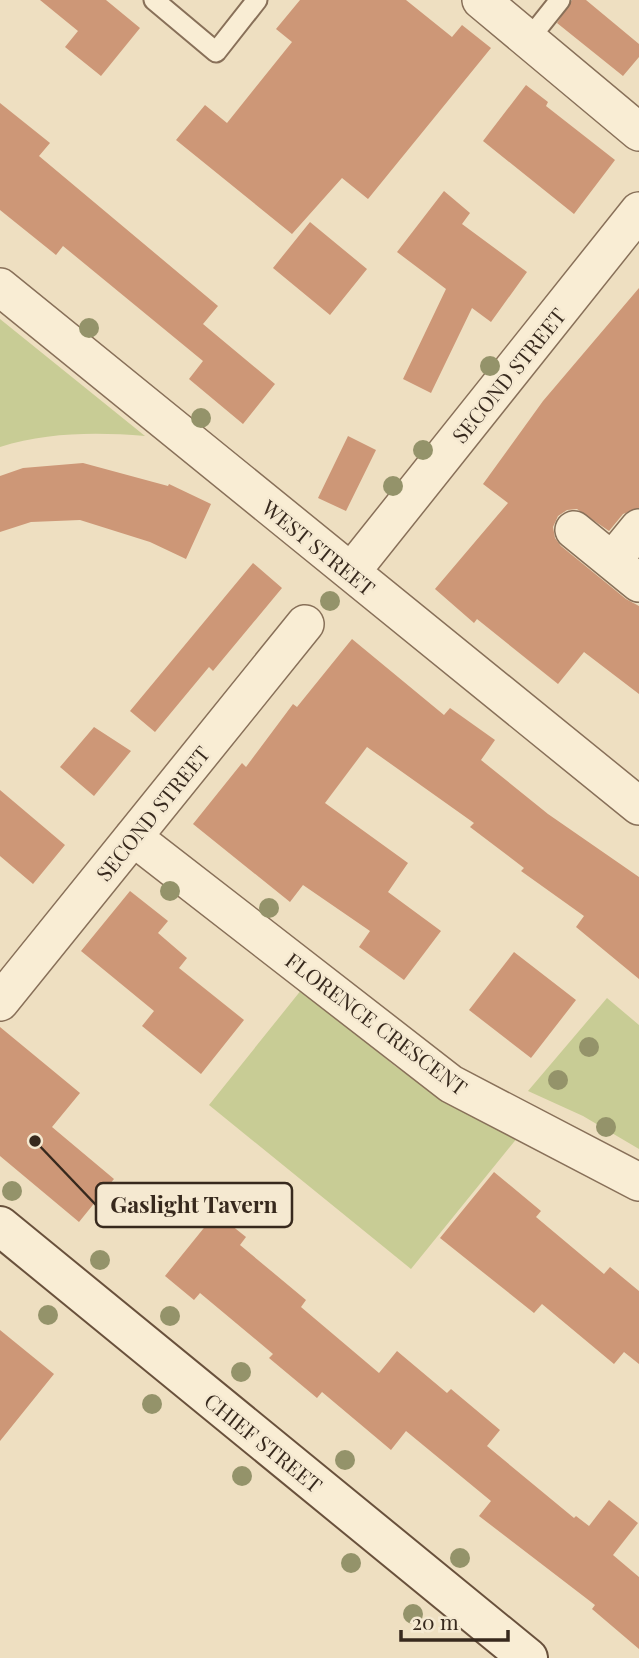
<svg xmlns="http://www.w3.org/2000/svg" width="639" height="1658" viewBox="0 0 639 1658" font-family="'Playfair Display',serif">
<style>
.green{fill:#c8cc95}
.building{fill:#cd9777}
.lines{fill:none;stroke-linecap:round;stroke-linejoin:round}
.lane-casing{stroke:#887059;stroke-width:23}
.street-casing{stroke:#887059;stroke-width:40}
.secondary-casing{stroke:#69513c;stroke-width:42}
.lane{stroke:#f9edd4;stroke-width:19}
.street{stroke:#f9edd4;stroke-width:37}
.secondary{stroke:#f9edd4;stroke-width:38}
.tree{fill:#94936a}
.labels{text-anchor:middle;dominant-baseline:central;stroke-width:5;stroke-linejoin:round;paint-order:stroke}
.street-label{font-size:21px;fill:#37291d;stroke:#f5e9d1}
.leader{fill:none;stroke:#37291d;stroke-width:2.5}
.callout-dot{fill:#37291d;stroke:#f5e9d1;stroke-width:2.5}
.callout{fill:#f5e9d1;stroke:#37291d;stroke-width:2.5}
.callout-label{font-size:23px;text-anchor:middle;font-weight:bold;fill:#37291d}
</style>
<rect width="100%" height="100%" fill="#eedfc1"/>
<!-- green -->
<path class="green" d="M0 319 145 436C97 432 47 432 0 447Z
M302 989 395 1066 441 1098 518 1137 411 1269 209 1105Z
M607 998 639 1025V1149L583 1116 528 1091Z"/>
<!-- building -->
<path class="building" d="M40 0H106L140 28 101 76 65 47 78 31Z
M300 0H406L452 37 462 25 491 48 368 199 342 178 292 234 176 140 205 105 227 123 292 42 276 29Z
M572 0H586L639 44V57L623 76 557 23Z
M526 85 548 102 546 106 615 160 574 214 483 141Z
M0 103 50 143 39 156 218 306 203 324 275 384 243 424 189 379 203 361 63 246 56 255 0 210Z
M444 191 470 213 462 224 527 272 491 322 472 308 431 393 403 379 446 289 397 252Z
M310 222 367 269 330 315 273 268Z
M639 288V508L623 514 609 531 577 509 567 510 558 516 553 527 555 538 561 546 626 599 639 606V694L584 652 558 684 477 619 474 623 435 589 508 503 483 484 543 401Z
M348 436 376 450 346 511 318 498Z
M83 463 168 486 169 484 211 504 186 559 150 542 80 520 31 522 0 532V476L23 468Z
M253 563 282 588 213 671 209 667 155 732 130 711Z
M352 639 444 715 450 708 495 740 481 760 548 814 639 877V979L576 927 584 916 521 871 524 868 470 827 474 823 367 747 325 803 408 863 388 892 441 931 404 980 359 947 370 931 303 885 290 902 193 824 242 763 246 767 293 704 297 707Z
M94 727 131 751 94 796 60 767Z
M0 790 65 845 33 884 0 856Z
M130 891 168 921 158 933 187 958 179 968 244 1020 201 1074 142 1026 154 1011 81 951Z
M514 952 576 1000 531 1058 469 1010Z
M0 1027 80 1093 52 1127 114 1179 79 1222 0 1156Z
M494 1172 541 1211 536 1217 604 1274 610 1267 639 1291V1364L624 1352 614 1364 542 1304 534 1313 440 1238Z
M216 1213 246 1237 240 1245 306 1300 301 1307 379 1373 397 1351 447 1393 451 1389 500 1430 487 1446 574 1518 576 1516 589 1526 609 1500 638 1523 613 1555 639 1577V1649L592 1609 595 1605 479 1516 491 1501 406 1431 391 1450 322 1392 317 1398 269 1358 273 1354 200 1293 194 1300 165 1276Z
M0 1330 54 1374 0 1441Z"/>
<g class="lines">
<defs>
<path id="lane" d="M154 0 216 52 257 0
M529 39 560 0"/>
<path id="street" d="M481 0 639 132
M0 287 639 806
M574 530 639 583
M612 561 639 528
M351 572 639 211
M133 837 451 1084 639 1182
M0 1002 305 624"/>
<path id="secondary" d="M0 1226 528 1658"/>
</defs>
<!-- lane casing -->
<use href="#lane" class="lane-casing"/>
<!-- street casing -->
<use href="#street" class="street-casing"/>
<!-- secondary casing -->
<use href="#secondary" class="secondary-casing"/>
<!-- lane -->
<use href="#lane" class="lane"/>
<!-- street -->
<use href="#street" class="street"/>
<!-- secondary -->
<use href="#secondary" class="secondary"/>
</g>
<!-- trees -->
<g class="tree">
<circle cx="89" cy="328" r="10"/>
<circle cx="490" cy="366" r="10"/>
<circle cx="201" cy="418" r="10"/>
<circle cx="423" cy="450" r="10"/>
<circle cx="393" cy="486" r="10"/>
<circle cx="330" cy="601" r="10"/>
<circle cx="170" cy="891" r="10"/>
<circle cx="269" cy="908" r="10"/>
<circle cx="589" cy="1047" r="10"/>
<circle cx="558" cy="1080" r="10"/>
<circle cx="606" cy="1127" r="10"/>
<circle cx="12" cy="1191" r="10"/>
<circle cx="100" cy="1260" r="10"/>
<circle cx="48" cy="1315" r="10"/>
<circle cx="170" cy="1316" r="10"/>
<circle cx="241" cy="1372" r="10"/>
<circle cx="152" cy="1404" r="10"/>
<circle cx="345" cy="1460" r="10"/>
<circle cx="242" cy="1476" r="10"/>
<circle cx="460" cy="1558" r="10"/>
<circle cx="351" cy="1563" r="10"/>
<circle cx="413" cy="1614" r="10"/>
</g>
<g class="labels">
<!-- street labels -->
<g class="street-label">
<text transform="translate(508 375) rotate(-51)">SECOND STREET</text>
<text transform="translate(319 547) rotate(39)">WEST STREET</text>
<text transform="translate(152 813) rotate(-51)">SECOND STREET</text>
<text transform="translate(377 1023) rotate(37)">FLORENCE CRESCENT</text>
<text transform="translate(264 1442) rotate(39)">CHIEF STREET</text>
</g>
</g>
<!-- callouts -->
<path class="leader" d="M35 1141L96 1205"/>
<circle class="callout-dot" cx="35" cy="1141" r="7"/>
<rect class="callout" x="96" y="1183" width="196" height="44" rx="7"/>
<g class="callout-label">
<text x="194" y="1213">Gaslight Tavern</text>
</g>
<!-- scale -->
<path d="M401 1630v10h107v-10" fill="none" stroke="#37291d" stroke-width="3.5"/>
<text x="412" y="1630" font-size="21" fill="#37291d" stroke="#f5e9d1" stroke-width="5" paint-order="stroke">20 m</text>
</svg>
